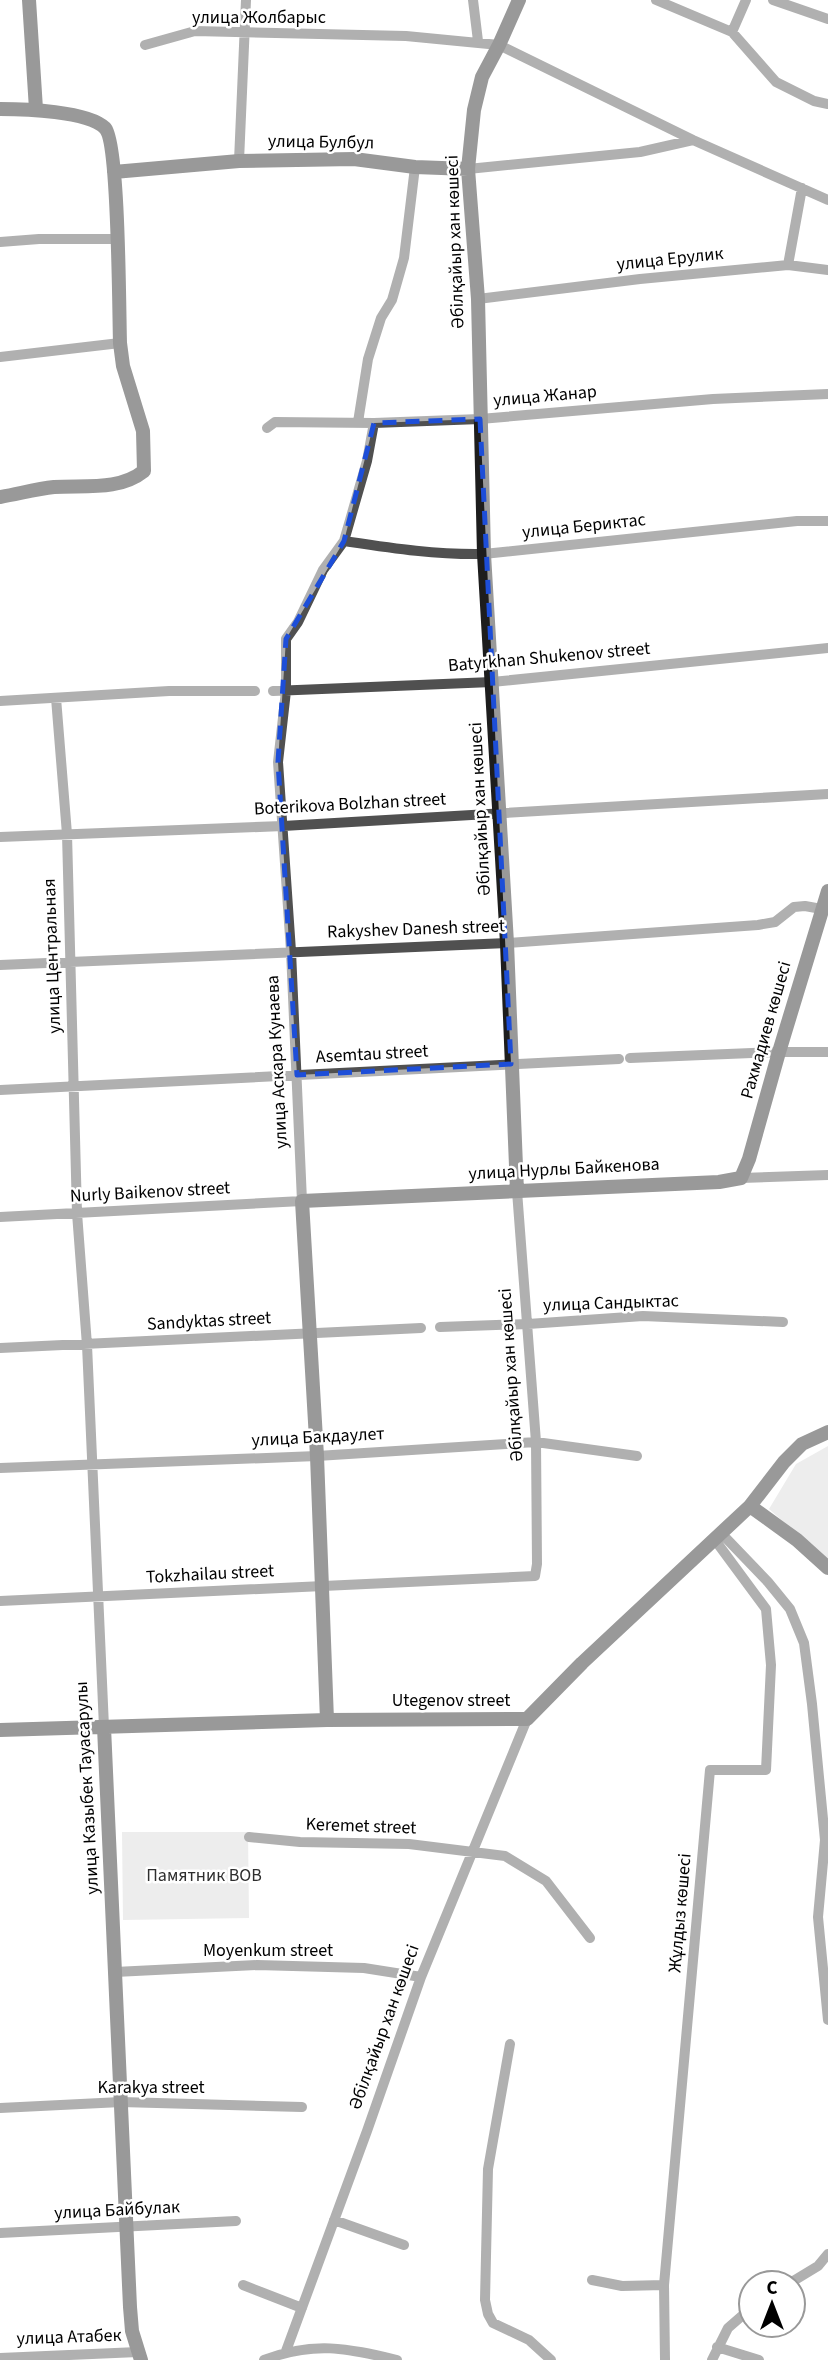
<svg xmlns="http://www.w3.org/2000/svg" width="828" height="2360" viewBox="0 0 828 2360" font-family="'Source Sans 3',sans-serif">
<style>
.green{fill:#d7d7d7}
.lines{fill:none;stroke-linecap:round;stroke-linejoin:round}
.street{stroke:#505050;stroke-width:10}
.secondary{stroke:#1d1d1d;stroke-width:14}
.marked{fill:none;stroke:#1d4ed8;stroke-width:5;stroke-dasharray:14 9;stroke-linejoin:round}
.labels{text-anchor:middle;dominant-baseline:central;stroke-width:5;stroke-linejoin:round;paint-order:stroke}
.street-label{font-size:18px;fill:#000;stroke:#fff}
.park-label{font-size:18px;fill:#2e2e2e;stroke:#fff}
</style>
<rect width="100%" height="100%" fill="#fff"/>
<!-- green -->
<path class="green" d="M828 1446V1561L769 1509 796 1464Z
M122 1832H248L249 1918 123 1920Z"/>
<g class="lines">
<!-- street -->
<path class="street" d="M473 0 478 41
M656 0 732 32 776 82 814 101 828 104
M773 0 828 19
M732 32 746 0
M145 45 195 31 406 36 499 45 693 140 828 200
M239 161 246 0
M468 169 640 152 693 140
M0 242 39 239H118
M788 265 828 270
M478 299 640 279 788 265 802 188
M0 357 120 343
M358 422 368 359 381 318 392 300 404 258 415 167
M267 428 275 422 374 423 480 419 713 399 828 394
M344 541C391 548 436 555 484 554L797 521H828
M273 691 492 682 828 648
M56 698 67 834 77 1213 87 1345 104 1727
M0 701 169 691H255
M0 837 283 826 828 794
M0 965 507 943 758 925 775 922 794 907 805 906 827 910
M630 1058 779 1052H828
M0 1090 619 1059
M741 1178 828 1175
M0 1217 302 1201 291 951 278 762 286 691V639L298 622 323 570 344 541 367 461 374 423
M440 1327 528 1324 643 1316 783 1322
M0 1348 421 1328
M0 1468 317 1456 536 1442 637 1456
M722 1534 768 1582 790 1609 804 1643 812 1704 825 1840 818 1917 828 2020
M0 1601 535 1576 537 1564 536 1442 517 1191
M249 1837 300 1842 409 1844 505 1856 546 1881 590 1938
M115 1972 257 1965 364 1968 421 1977
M510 2044 488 2169 485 2300 488 2314 493 2323 529 2340 551 2360
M0 2108 121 2102 302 2107
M334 2220 404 2245
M0 2233 236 2221
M592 2280 622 2286 664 2285
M790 2283 818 2266 828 2254
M243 2285 302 2308
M717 2347 759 2360
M286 2351 367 2131 421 1977 527 1719
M0 2358 138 2352
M264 2360C314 2341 346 2348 397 2360
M665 2360 664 2285 710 1770H766L771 1665 766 1609 715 1540
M712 2360 728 2328 751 2308"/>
<!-- secondary -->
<path class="secondary" d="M29 0 36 109
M0 109C24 109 88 111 105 128 119 142 119 313 120 343L123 366 143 431 144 471C119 491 85 485 54 487 36 489 18 494 0 497
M114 172 239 161 354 159 415 167 468 169
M517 1191 507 943 484 554 478 299 468 169 474 110 482 77 499 45 519 0
M750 1506 797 1540 828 1568
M327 1720 317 1456 302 1201 719 1182 741 1178 749 1159 779 1052 828 891
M104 1727 130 2307 132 2331 141 2360
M0 1730 327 1720 527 1719 582 1663 750 1506 784 1462 802 1444 828 1432"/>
</g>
<!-- marked area -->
<path d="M0 0H828V2360H0ZM480 419 511 1064 297 1075 278 762 286 639 344 541 374 423Z" fill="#fff" fill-opacity=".55" fill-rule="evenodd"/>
<path class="marked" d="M480 419 511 1064 297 1075 278 762 286 639 344 541 374 423Z"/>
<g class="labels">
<!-- street labels -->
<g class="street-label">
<text x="259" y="17">улица Жолбарыс</text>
<text transform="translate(321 142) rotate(1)">улица Булбул</text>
<text transform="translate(455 242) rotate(-92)">Әбілқайыр хан көшесі</text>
<text transform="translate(670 259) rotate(-6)">улица Ерулик</text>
<text transform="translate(545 396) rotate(-5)">улица Жанар</text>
<text transform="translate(584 526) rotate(-6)">улица Бериктас</text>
<text transform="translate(549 657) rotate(-5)">Batyrkhan Shukenov street</text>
<text transform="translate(350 804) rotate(-3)">Boterikova Bolzhan street</text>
<text transform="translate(480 809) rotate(-93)">Әбілқайыр хан көшесі</text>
<text transform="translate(416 929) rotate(-2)">Rakyshev Danesh street</text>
<text transform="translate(52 956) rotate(-92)">улица Центральная</text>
<text transform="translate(766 1030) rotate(-74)">Рахмадиев көшесі</text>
<text transform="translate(372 1054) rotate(-3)">Asemtau street</text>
<text transform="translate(277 1062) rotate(-93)">улица Аскара Кунаева</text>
<text transform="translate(564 1169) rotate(-3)">улица Нурлы Байкенова</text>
<text transform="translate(150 1192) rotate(-3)">Nurly Baikenov street</text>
<text transform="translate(611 1303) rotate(-2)">улица Сандыктас</text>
<text transform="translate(209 1321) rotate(-3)">Sandyktas street</text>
<text transform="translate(511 1375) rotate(-94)">Әбілқайыр хан көшесі</text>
<text transform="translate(318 1437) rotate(-3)">улица Бакдаулет</text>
<text transform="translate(210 1574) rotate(-3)">Tokzhailau street</text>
<text x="451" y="1700">Utegenov street</text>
<text transform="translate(87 1788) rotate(-93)">улица Казыбек Тауасарулы</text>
<text transform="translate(361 1826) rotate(2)">Keremet street</text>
<text transform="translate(680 1913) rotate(-85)">Жұлдыз көшесі</text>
<text x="268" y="1950">Moyenkum street</text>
<text transform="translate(384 2027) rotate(-70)">Әбілқайыр хан көшесі</text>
<text x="151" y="2087">Karakya street</text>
<text transform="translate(117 2210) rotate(-3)">улица Байбулак</text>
<text transform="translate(69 2337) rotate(-2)">улица Атабек</text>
</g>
<!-- park labels -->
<g class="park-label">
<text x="204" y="1875">Памятник ВОВ</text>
</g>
</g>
<!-- north arrow -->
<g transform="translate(772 2304)"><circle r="33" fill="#ffffff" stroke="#999999" stroke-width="2"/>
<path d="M0-5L12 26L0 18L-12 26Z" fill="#000000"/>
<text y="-10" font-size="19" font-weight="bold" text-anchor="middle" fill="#000000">С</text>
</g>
</svg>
